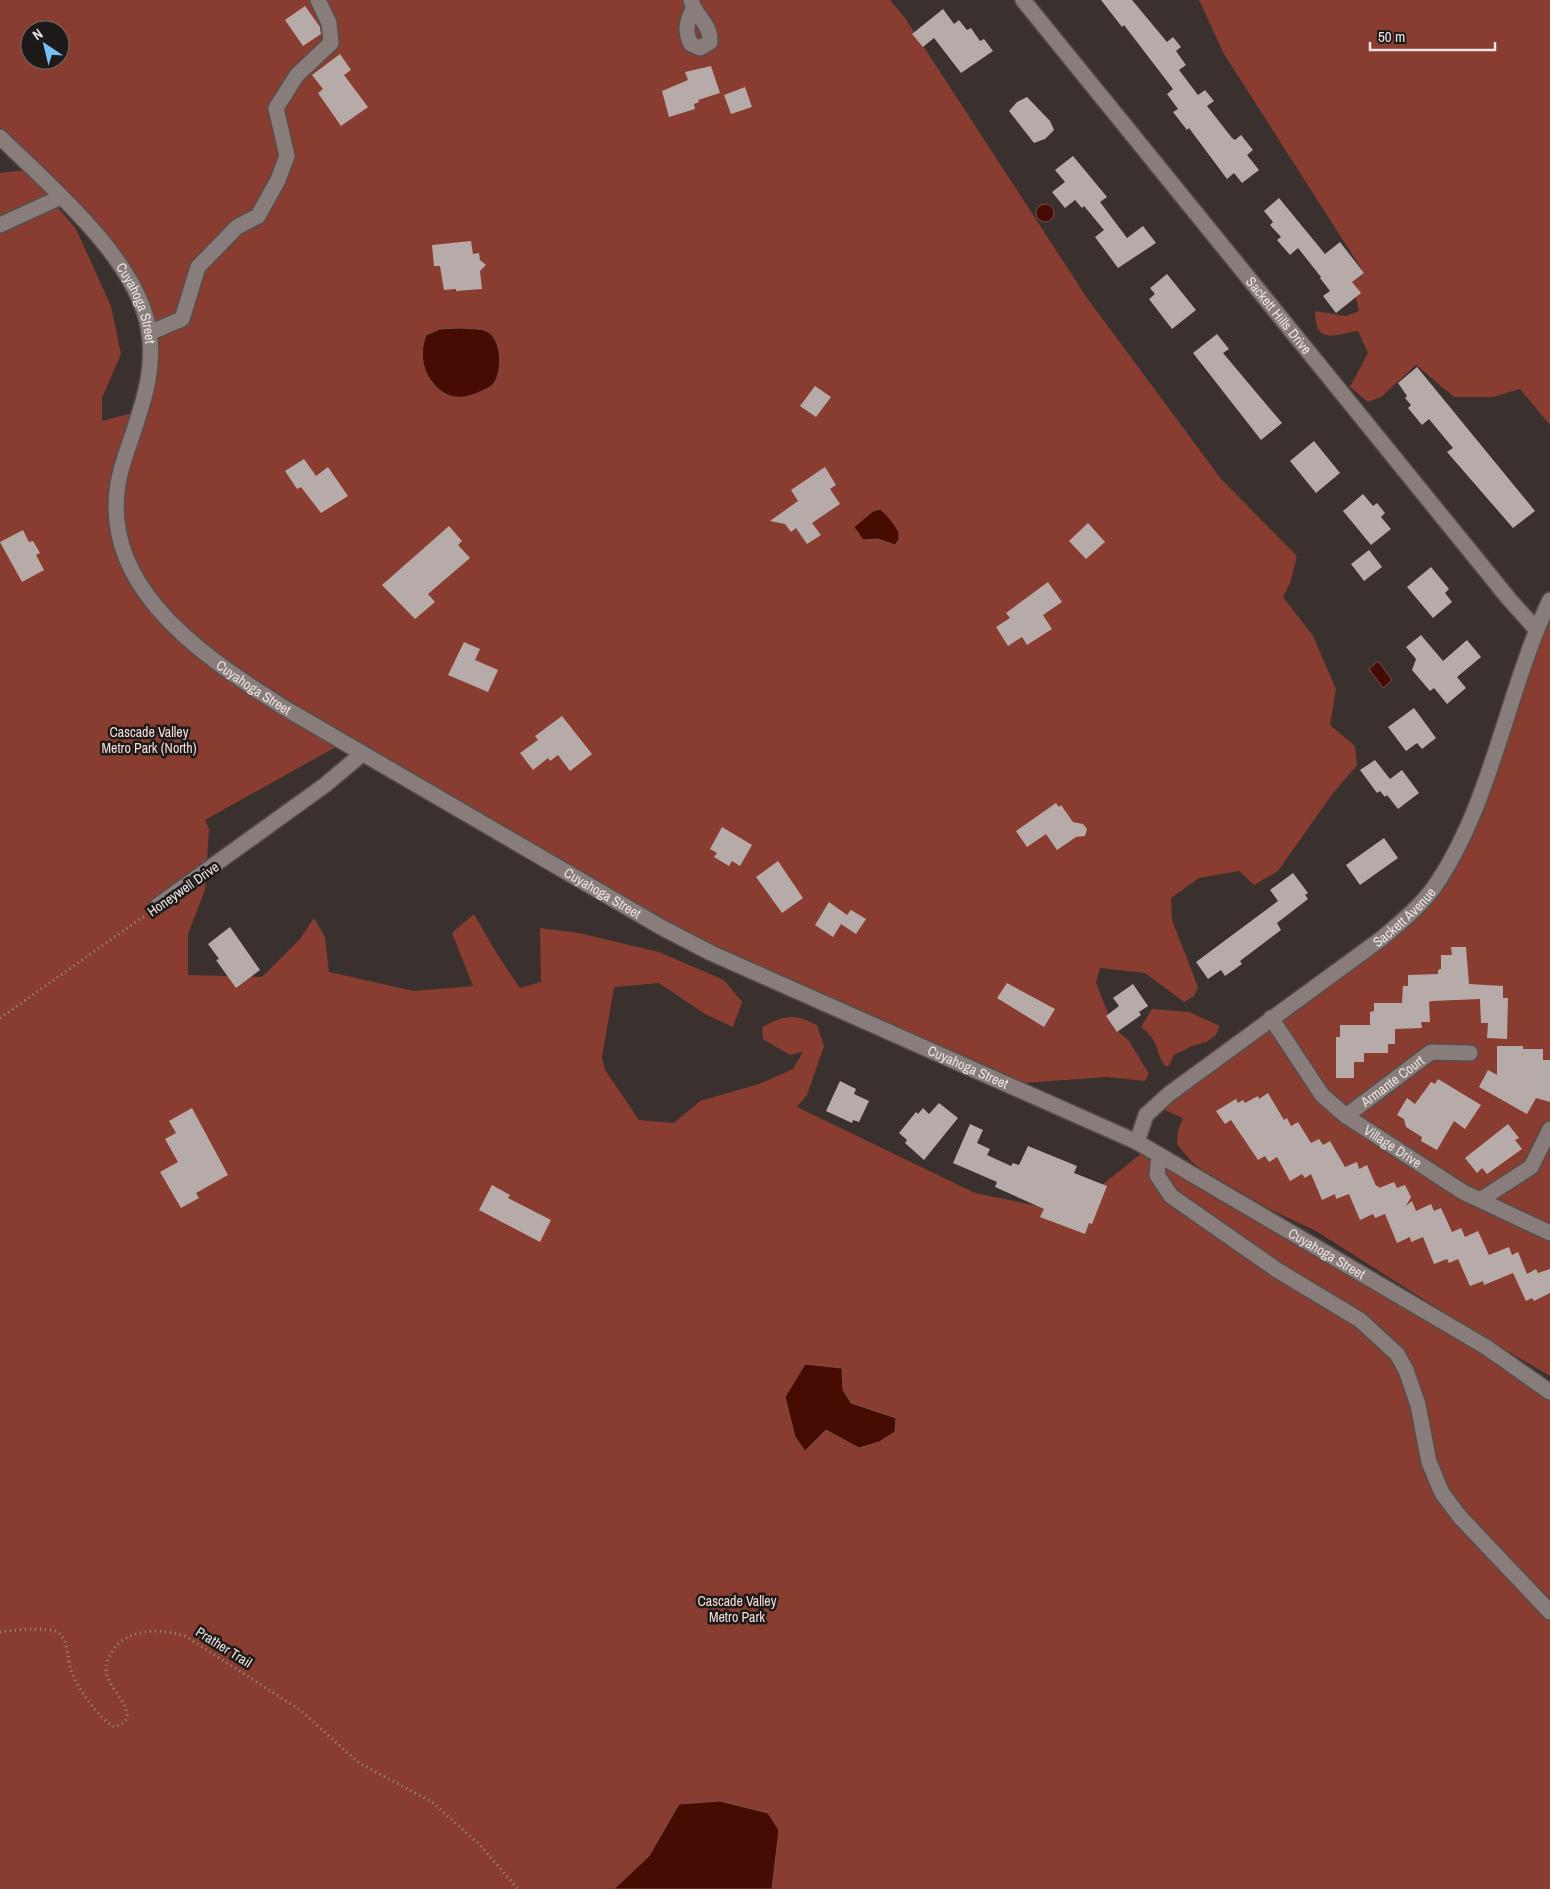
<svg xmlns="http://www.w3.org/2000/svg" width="1550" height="1889" viewBox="0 0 1550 1889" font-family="'Archivo Narrow',sans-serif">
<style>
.green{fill:#883d30;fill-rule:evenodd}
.water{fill:#460c04;stroke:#774d47}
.building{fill:#b7aba9}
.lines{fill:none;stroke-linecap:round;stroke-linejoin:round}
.minor-casing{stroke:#554e4c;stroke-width:18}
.path{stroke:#98918f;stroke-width:3;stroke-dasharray:1 4;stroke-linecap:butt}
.minor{stroke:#887d7b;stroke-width:15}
.labels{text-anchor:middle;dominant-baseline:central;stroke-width:5;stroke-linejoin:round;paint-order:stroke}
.street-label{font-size:14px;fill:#eae4e2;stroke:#1e1a19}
.park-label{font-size:14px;fill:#f5dcd7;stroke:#1e1a19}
</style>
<rect width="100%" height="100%" fill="#3a312f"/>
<!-- green -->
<path class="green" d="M0 0H890L905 18 1087 298 1221 479 1297 556 1290 583 1283 597 1313 636 1336 689 1330 725 1355 746 1357 765 1333 793 1278 871 1254 885 1239 871 1199 878 1171 898 1172 920 1198 987 1194 996 1184 1002 1145 973 1100 968 1096 983 1114 1028 1129 1041 1149 1074 1145 1081 1107 1077 1009 1084 711 953 343 743 205 820 209 829 205 890 188 934V975L262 977 300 939 314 918 325 937 329 972 414 991 473 986 452 933 474 914 497 954 520 988 541 982 540 928 579 933 659 952 724 980 742 1002 733 1027 705 1014 659 983 614 987 602 1057 605 1070 639 1120 674 1123 700 1101 759 1084 793 1069 803 1052 790 1055 763 1039 762 1027C785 1015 793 1013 817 1025L824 1046 807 1095 797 1107 975 1193 1048 1208 1102 1185 1148 1148 1550 1392V1889H0V173L27 170 76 229 111 306 121 354 102 398V421L140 411 152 362 128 278 0 137ZM30 30H60V60H30Z
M1199 0H1550V425L1520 389 1493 397H1454L1416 365 1381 397 1368 402 1350 387 1368 353 1358 331C1338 333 1315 348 1315 311L1346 316 1359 311 1352 282 1364 273 1224 54Z
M1550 600V1376L1475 1332 1316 1231 1271 1210 1201 1169 1191 1161 1177 1144 1178 1131 1183 1118 1155 1106 1381 939 1444 871Z
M1152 1009 1189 1012 1220 1026 1215 1036 1206 1042 1192 1046 1174 1055 1169 1066H1165C1154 1049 1161 1043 1141 1027Z"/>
<!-- water -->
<path class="water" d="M1036 213a9 9 0 1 1 18 0a9 9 0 1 1-18 0Z
M460 328C468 329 480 328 486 331 502 337 503 371 494 383 492 387 486 389 482 391 462 401 446 400 432 382 421 368 420 351 426 335L440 329Z
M880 509C888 515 894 524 899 532V539L895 545 878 539 863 540 854 527 873 511Z
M1378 661 1392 680 1383 688 1369 669Z
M805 1364 842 1368 843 1390 851 1403 896 1418 895 1432 879 1442 859 1448 826 1430 805 1451 795 1437 785 1397Z
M720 1801 768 1813 779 1830 772 1889H614L649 1856 679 1804Z"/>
<!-- building -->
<path class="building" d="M1101 0H1132L1167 42 1173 37 1181 47 1176 51 1186 65 1179 70 1198 95 1205 90 1214 101 1207 106 1232 138 1235 140 1241 135 1253 150 1247 155 1259 170 1242 183 1234 173 1227 179 1189 128 1187 130 1173 112 1178 109 1167 94 1173 89 1124 25 1122 27Z
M305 6 320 27 321 34 303 46 285 20Z
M943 9 954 24 959 20 967 30 971 28 980 41 984 39 993 51 961 73 934 38 923 47 912 34Z
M340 54 351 70 344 75 368 107 341 126 318 93 323 89 312 75Z
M711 66 720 93 698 100 699 102 694 104 695 109 669 117 662 91 688 80 685 72Z
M745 87 752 107 731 114 724 95Z
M1027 97 1050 121 1054 130 1045 139 1034 143 1009 111 1017 102Z
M1073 156 1107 197 1100 202 1127 238 1143 226 1156 243 1118 268 1095 237 1104 230 1084 206 1082 208 1075 200 1065 208 1052 192 1065 182 1055 170Z
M1279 198 1325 254 1340 242 1364 273 1352 282 1361 293 1336 313 1323 296 1330 291 1320 278 1321 277 1298 248 1290 255 1277 240 1281 237 1270 225 1273 222 1264 211Z
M471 241 473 254 479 253 480 260 486 265 480 271 482 289 456 291V289L444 290 440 266H434L432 245Z
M1167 274 1196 310 1172 329 1149 299 1155 294 1150 288Z
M1217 334 1229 349 1223 353 1282 423 1261 440 1193 353Z
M1417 367 1535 511 1513 528 1447 452 1453 448 1429 419 1422 425 1408 408 1411 405 1405 398 1407 396 1398 383Z
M815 386 831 397 816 417 800 406Z
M1314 441 1340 473 1316 493 1290 461Z
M304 459 316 476 328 467 348 496 321 513 301 487 297 489 285 471Z
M825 467 836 485 830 489 840 504 812 523 821 535 807 544 796 528 791 532 785 524 770 521 798 501 791 490Z
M1363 494 1373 506 1377 503 1385 513 1381 517 1391 529 1371 545 1343 511Z
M1088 523 1105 542 1086 559 1069 541Z
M449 526 462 541 458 545 470 558 428 594 435 602 415 619 382 585Z
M23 530 29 542 33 541 40 553 36 555 44 570 22 582 0 542Z
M1369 550 1382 567 1364 581 1351 564Z
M1431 567 1449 589 1445 593 1452 602 1433 618 1407 587Z
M1048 582 1062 602 1043 615 1052 629 1027 645 1022 637 1008 646 996 627 1010 618 1006 613Z
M1421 635 1443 661 1467 640 1481 657 1457 677 1466 688 1447 704 1434 688 1430 691 1412 670 1416 659 1406 647Z
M464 642 480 649 475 660 498 670 488 692 448 675Z
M1414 708 1436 738 1422 749 1417 743 1406 751 1388 727Z
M562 716 592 754 570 771 558 755 550 761 548 758 533 770 520 753 538 740 535 736Z
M1375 760 1390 779 1402 770 1419 793 1398 809 1387 795 1385 797 1380 791 1377 793 1360 770Z
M1056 803 1059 807 1061 805 1073 822 1083 824 1087 829 1085 836 1076 837 1057 850 1046 834 1027 847 1016 831Z
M722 827 752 845 740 866 732 861 729 866 714 857 717 853 710 849Z
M1384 838 1398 858 1360 885 1346 865Z
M778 861 803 898 782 913 756 877Z
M1293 873 1308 893 1305 895 1308 899 1277 923 1281 930 1240 961 1242 964 1225 976 1221 970 1208 979 1196 962 1278 901 1270 890Z
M829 902 847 915 851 910 866 919 856 934 841 924 833 937 815 925Z
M230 927 260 970 236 988 216 960 219 959 208 944Z
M1451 947H1466L1469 984 1503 986V998H1508L1507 1039 1487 1038 1488 1023H1481L1480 999 1432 1001 1429 1002 1430 1022H1421L1422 1028 1395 1029V1044H1388V1053H1364V1062H1354V1078H1336V1037H1340V1025H1370V1012L1374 1011V1003H1402L1403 986H1408V975L1438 974V970L1441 969V955H1452Z
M1007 983 1055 1009 1044 1027 997 998Z
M1133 984 1148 1006 1139 1012 1141 1015 1117 1032 1106 1016 1119 1006 1113 998Z
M1497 1046H1523V1049H1543V1060H1550V1102L1536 1098 1527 1114 1479 1087 1488 1070 1497 1075Z
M1438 1079 1481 1105 1465 1129 1454 1121 1437 1150 1421 1141 1422 1137 1406 1127 1404 1119 1397 1115 1407 1098 1415 1104 1431 1082 1435 1084Z
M840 1081 856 1089 854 1094 869 1101 859 1122 853 1120 852 1123 826 1111Z
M1268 1093 1284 1120 1287 1118 1291 1126 1298 1122 1311 1143 1319 1139 1323 1145 1330 1141 1345 1167 1357 1162 1359 1169 1367 1165 1376 1186H1378L1379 1188 1394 1182 1397 1188 1405 1185 1411 1197 1406 1206 1412 1201 1416 1211 1431 1204 1434 1211 1441 1208 1452 1232 1461 1228 1465 1237 1478 1231 1489 1255 1509 1247 1512 1255 1518 1252 1527 1274 1536 1269 1538 1273 1550 1269V1293L1534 1301 1532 1298 1526 1301 1513 1273 1484 1285 1483 1281 1470 1286 1458 1259 1449 1263 1447 1259 1434 1264 1423 1237 1411 1242 1410 1237 1397 1243 1385 1214 1375 1218 1373 1214 1360 1220 1349 1194 1336 1199 1335 1194 1322 1200 1311 1174 1305 1178 1302 1174 1290 1181 1277 1157 1269 1162 1265 1156 1258 1160 1231 1120 1225 1124 1216 1111 1236 1099 1238 1103 1243 1100 1245 1103 1258 1096 1259 1099Z
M939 1103 958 1118 924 1160 905 1143 907 1140 899 1133 916 1112 918 1114 923 1108 929 1114Z
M192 1108 228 1175 196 1193 199 1198 181 1208 160 1172 178 1162 165 1139 176 1133 169 1121Z
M970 1124 983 1130 977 1143 990 1149 987 1155 1011 1166 1013 1163 1019 1165 1028 1146 1077 1166 1074 1173 1107 1186 1092 1224 1089 1223 1085 1234 1040 1217 1044 1209 995 1187 997 1182 953 1163Z
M1508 1124 1519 1138 1515 1140 1522 1149 1487 1174 1482 1168 1477 1173 1465 1158Z
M492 1185 510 1195 508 1198 551 1220 540 1242 479 1210Z"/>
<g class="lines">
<defs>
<g id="minor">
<path d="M691 0C695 17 711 23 710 42L700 48 691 44C684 30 687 22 693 9"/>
<path id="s1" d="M1023 0 1509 599 1536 629"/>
<path id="s2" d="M0 137C49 185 130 253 147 321 159 371 139 413 124 460 85 577 197 653 283 707L661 927 711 953 1137 1142 1486 1347 1550 1392"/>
<path d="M0 225 61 197"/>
<path d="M149 333 182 319 198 267 237 227 258 216 278 180 287 156 276 108 297 75 331 43 329 23 318 0"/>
<path d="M157 906 325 785 362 754"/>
<path id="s3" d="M1271 1018 1322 1095 1346 1116 1463 1192 1550 1233"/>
<path id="s4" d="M1346 1116 1431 1052 1470 1053"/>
<path id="s5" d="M1137 1142 1146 1115 1169 1094 1381 939C1400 923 1421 906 1435 886 1492 803 1507 690 1550 600"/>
<path d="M1159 1155 1157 1175 1171 1196 1277 1270 1360 1320 1397 1354 1406 1370 1418 1405 1429 1462 1442 1493 1460 1517 1550 1612"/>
<path d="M1480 1200 1531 1167 1550 1129"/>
</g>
</defs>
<!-- minor casing -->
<use href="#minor" class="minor-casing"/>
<!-- path -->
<path class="path" d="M0 1018 147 914
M0 1632C10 1630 50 1627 57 1632 69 1638 67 1659 71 1670 76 1687 100 1720 115 1727 121 1725 127 1722 127 1715 127 1701 107 1686 106 1670 105 1664 109 1657 112 1652 126 1628 161 1628 185 1636L300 1710 359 1763 432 1802 480 1845 518 1889"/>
<!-- minor -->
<use href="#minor" class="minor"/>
</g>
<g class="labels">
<!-- street labels -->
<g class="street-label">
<text stroke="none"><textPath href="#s2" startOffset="218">Cuyahoga Street</textPath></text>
<text stroke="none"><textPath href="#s1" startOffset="406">Sackett Hills Drive</textPath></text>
<text stroke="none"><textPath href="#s2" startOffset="666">Cuyahoga Street</textPath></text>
<text transform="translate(183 889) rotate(-35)">Honeywell Drive</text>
<text stroke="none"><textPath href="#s2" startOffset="1071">Cuyahoga Street</textPath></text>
<text stroke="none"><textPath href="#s5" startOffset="354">Sackett Avenue</textPath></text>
<text stroke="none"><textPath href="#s2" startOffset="1476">Cuyahoga Street</textPath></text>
<text stroke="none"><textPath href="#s4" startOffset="58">Armante Court</textPath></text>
<text stroke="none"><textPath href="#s3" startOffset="180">Village Drive</textPath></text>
<text stroke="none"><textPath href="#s2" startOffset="1881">Cuyahoga Street</textPath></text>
<text transform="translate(224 1647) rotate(32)">Prather Trail</text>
</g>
<!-- park labels -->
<g class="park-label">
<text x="149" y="732">Cascade Valley<tspan x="149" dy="16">Metro Park (North)</tspan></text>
<text x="737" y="1601">Cascade Valley<tspan x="737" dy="16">Metro Park</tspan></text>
</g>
</g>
<!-- north arrow -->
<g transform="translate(45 45) rotate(325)"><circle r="24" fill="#1e1a19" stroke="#706b69"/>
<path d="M0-4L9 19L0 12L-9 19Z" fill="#76c0f7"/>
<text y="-8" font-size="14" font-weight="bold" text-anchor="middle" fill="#eae4e2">N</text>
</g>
<!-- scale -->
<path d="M1370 42v8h125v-8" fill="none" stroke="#eae4e2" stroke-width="2.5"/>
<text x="1378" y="42" font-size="15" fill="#eae4e2" stroke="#1e1a19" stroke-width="4" paint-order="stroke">50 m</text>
</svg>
